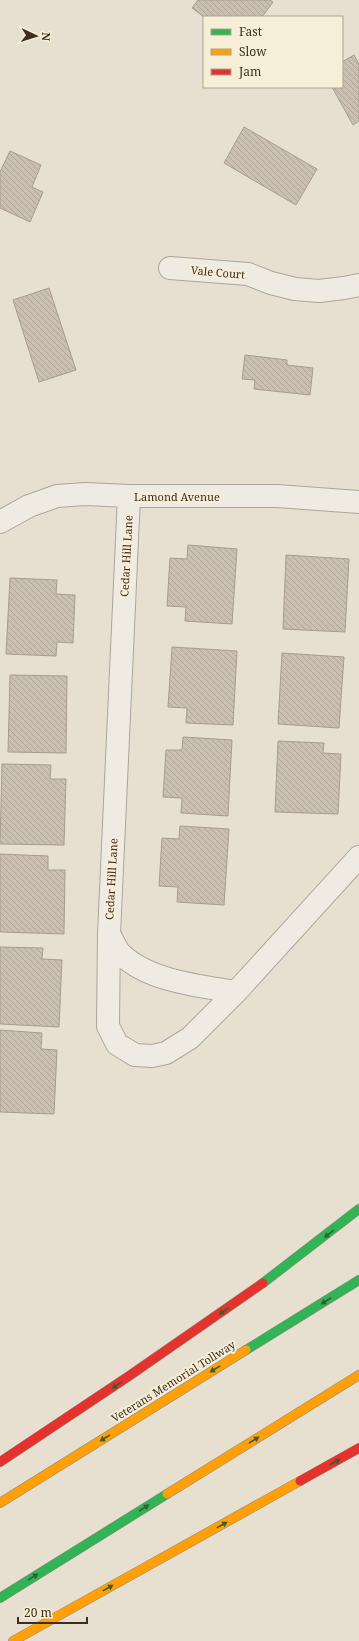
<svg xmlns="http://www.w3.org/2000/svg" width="359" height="1641" viewBox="0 0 359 1641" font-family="'Noto Serif',serif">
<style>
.building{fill:url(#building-back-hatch);stroke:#a89c90}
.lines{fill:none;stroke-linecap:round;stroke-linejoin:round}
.street-casing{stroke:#ada599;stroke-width:24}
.fast-casing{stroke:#928b80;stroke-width:10}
.slow-casing{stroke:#928b80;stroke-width:10}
.jam-casing{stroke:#928b80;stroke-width:10}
.street{stroke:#efebe3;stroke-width:22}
.fast{stroke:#30b455;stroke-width:9}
.slow{stroke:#ff9f0a;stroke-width:9}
.jam{stroke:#e5322d;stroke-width:9}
.oneway{fill:#385d33}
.labels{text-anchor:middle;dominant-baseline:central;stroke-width:4;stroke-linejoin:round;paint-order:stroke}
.street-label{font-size:11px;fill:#3d2e20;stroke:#f7eed8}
</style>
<defs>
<pattern id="building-back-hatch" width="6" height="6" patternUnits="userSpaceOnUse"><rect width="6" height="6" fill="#cbbfb2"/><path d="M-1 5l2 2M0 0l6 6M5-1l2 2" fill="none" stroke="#afa499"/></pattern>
</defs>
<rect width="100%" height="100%" fill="#e7e0d1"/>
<!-- building -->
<path class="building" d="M198 0H270L273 2 262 17H204L192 8Z
M354 55 359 64V121L353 125 332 87H342V62Z
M244 127 317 169 296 205 224 163Z
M10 151 41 165 32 187 43 192 30 222 0 208V172Z
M49 288 76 370 39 382 13 300Z
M245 355 287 360V365L313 368 310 395 254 389 255 380 242 379Z
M188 545 237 549 232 624 185 621 186 607 167 606 170 558 187 559Z
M286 555 349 559 345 632 283 629Z
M10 578 57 580 56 594 75 595 73 643 57 642 56 656 6 654Z
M172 647 237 651 233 725 186 723 187 708 168 707Z
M282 653 344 657 339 728 278 724Z
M10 675 67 676 66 753 8 752Z
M183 737 232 740 228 816 181 813 182 798 163 797 166 750H182Z
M278 741 324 743 323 753 341 754 338 814 275 812Z
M2 764 51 765 50 779H66L64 845 0 844Z
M180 826 229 829 224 905 177 902 178 887 159 886 162 838 179 839Z
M0 854 48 856V870H65L64 934 0 932Z
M0 947 43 948 42 959 62 960 59 1027 0 1024Z
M0 1030 42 1033 41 1049 57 1050 54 1114 0 1112Z"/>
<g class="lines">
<defs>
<path id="street" d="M170 268 248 274 271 283 295 289 319 291 344 288 359 285
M129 496 109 934C113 940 116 950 122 955 149 981 200 986 236 992L359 857
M0 522 29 506 57 496 85 494 129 496H277L359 502
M109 934 108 1026 117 1044 135 1055 152 1056 166 1053 190 1038 236 992"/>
<path id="fast" d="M263 1283 359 1209
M246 1350 359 1280
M0 1598 167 1494"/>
<path id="slow" d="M167 1494 359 1375
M0 1503 246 1350
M13 1641 300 1481"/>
<path id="jam" d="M0 1462 129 1376 263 1283
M300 1481 359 1448"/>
</defs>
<!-- street casing -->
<use href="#street" class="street-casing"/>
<!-- fast casing -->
<use href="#fast" class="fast-casing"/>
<!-- slow casing -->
<use href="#slow" class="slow-casing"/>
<!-- jam casing -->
<use href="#jam" class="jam-casing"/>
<!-- street -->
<use href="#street" class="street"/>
<!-- fast -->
<use href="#fast" class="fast"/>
<!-- slow -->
<use href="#slow" class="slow"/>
<!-- jam -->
<use href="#jam" class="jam"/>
</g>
<!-- one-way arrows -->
<defs><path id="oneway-solid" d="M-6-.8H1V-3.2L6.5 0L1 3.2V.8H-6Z"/></defs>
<g class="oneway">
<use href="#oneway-solid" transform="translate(329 1234) rotate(141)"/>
<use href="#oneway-solid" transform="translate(326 1301) rotate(148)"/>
<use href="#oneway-solid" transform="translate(224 1311) rotate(145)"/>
<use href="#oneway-solid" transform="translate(215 1369) rotate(148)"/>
<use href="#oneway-solid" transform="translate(117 1385) rotate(146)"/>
<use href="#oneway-solid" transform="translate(105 1438) rotate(148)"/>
<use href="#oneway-solid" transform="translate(254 1440) rotate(-32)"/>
<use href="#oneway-solid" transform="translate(335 1462) rotate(-29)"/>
<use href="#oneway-solid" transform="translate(144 1508) rotate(-32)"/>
<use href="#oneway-solid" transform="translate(222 1525) rotate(-29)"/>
<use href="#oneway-solid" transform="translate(33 1577) rotate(-32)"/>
<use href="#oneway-solid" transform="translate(108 1588) rotate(-29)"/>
</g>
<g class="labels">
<!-- street labels -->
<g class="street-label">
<text transform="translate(218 272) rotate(5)">Vale Court</text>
<text x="177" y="496">Lamond Avenue</text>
<text transform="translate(126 556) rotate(-87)">Cedar Hill Lane</text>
<text transform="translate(111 879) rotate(-87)">Cedar Hill Lane</text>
<text transform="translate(173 1381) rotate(-32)">Veterans Memorial Tollway</text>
</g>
</g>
<!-- legend -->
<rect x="203" y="16" width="140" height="72" fill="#f7eed8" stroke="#ada18e"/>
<rect x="211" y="29" width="20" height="6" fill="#30b455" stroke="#ada18e"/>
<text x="239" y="36" font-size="12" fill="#3d2e20">Fast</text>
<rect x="211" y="49" width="20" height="6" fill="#ff9f0a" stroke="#ada18e"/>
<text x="239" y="56" font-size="12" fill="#3d2e20">Slow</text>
<rect x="211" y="69" width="20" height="6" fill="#e5322d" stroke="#ada18e"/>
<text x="239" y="76" font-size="12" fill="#3d2e20">Jam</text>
<!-- north arrow -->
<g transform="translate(36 36) rotate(94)" stroke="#f7eed8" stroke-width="3" paint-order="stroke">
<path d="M0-3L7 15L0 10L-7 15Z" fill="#3d2e20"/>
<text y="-6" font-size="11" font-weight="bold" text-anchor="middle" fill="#3d2e20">N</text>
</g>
<!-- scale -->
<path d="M18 1617v6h69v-6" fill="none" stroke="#3d2e20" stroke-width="2"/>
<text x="24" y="1617" font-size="12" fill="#3d2e20" stroke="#f7eed8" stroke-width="3" paint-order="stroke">20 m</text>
</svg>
